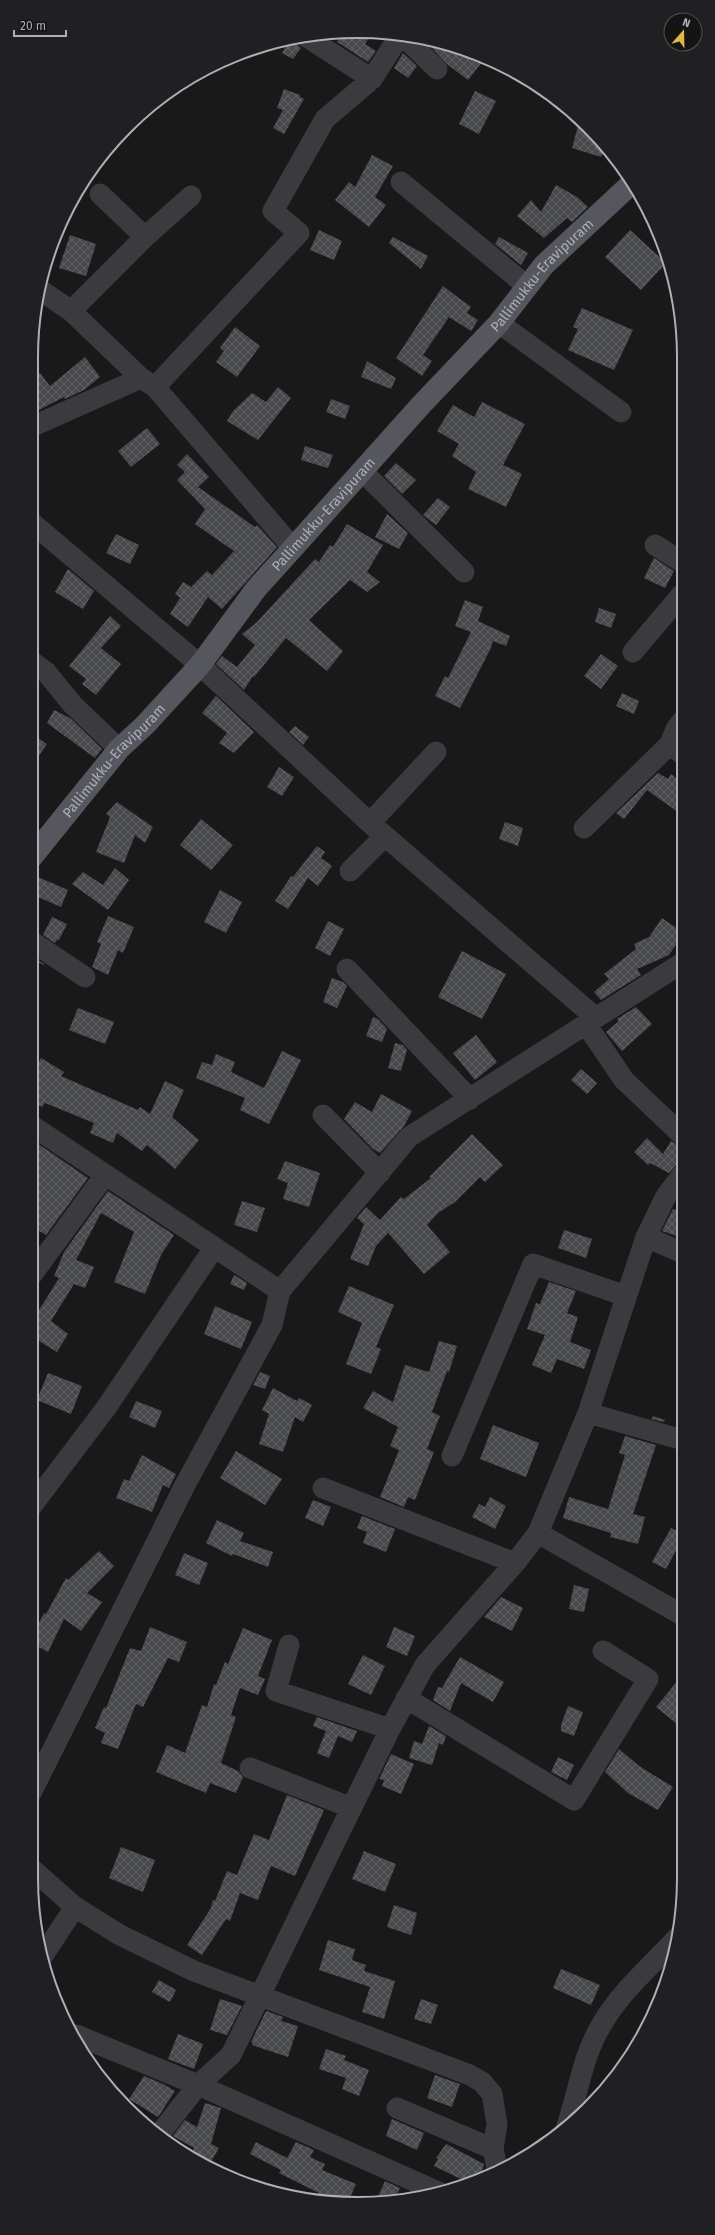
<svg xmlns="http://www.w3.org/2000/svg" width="715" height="2235" viewBox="0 0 715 2235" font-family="'Fira Sans',sans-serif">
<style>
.building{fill:url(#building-cross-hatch)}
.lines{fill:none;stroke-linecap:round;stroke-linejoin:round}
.minor{stroke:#3a3a3f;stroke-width:21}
.major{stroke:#56575e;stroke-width:22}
.labels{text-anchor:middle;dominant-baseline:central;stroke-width:3.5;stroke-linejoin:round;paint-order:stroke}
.street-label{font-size:14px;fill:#acafb9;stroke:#141415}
.rim{fill:none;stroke:#acafb9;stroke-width:2}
</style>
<defs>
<pattern id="building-cross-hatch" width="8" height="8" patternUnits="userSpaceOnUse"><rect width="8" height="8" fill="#48494d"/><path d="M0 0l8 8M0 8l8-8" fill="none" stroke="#606165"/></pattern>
</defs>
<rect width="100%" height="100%" fill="#19191a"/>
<!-- building -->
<path class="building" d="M357 31 372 32 365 44 376 51 368 62 337 42 344 32Z
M422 37 465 54 483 61 468 80 448 65Z
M290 39 301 48 293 59 282 53Z
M403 53 417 66 408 78 394 68Z
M284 89 300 95V97L304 99 284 134 273 128 283 110 277 108Z
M475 91 496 101 479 134 459 124Z
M579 122 606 146 601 157 572 148Z
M372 155 393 166 375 197 386 205 369 227 335 200 349 182 355 187Z
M556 185 577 197 588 207 572 222 567 218 544 238 517 216 531 200 541 212Z
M319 230 342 241 334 260 310 250Z
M630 230 666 263 641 290 605 257Z
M70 235 96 244 86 276 59 268Z
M393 237 428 256 421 269 389 243Z
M499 237 528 253 521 265 495 244Z
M443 286 471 307 467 313 478 320 471 331 449 317 423 355 432 361 422 376 396 358Z
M582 308 633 330 614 370 568 350 578 329 573 327Z
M235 327 260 346 237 377 216 362 224 351 220 348Z
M85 357 100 377 84 390 65 399 64 397 31 414V380L40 373 50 386Z
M367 361 396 378 391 389 361 377Z
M278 387 291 398 258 440 227 421 233 411 252 393 266 402Z
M331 399 350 406 345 419 326 412Z
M482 402 525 424 503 465 522 474 506 507 468 489 476 472 452 456 459 444 437 431 453 405 474 417Z
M147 428 160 444 131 467 118 451Z
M305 446 333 455 328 468 301 460Z
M187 454 209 477 198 487 255 527 257 525 277 547 222 609 208 597 188 627 170 614 180 598 175 594 183 582 191 587 207 571 212 575 234 551 195 524 205 509 177 480 185 472 177 465Z
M396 463 416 480 402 494 384 476Z
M438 498 450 507 436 525 423 515Z
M387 514 408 533 399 549 375 537Z
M347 524 383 545 367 572 380 582 367 592 350 580 309 620 343 651 327 671 286 638 254 677 253 676 244 690 216 664 222 656 237 667 255 645 242 634 256 623 315 559 319 562 330 545 333 547Z
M116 534 139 545 130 564 106 553Z
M654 558 674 571 665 588 644 578Z
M68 569 94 591 83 609 55 592Z
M465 600 483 607 478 621 510 636 506 646 493 641 491 646H492L460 708 435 696 445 676 448 678 471 632 455 626Z
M599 608 616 614 611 628 595 622Z
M110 616 121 626 101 648 121 664 96 695 82 684 86 679 69 666Z
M601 654 618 666 601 689 584 676Z
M622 693 639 701 634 714 616 706Z
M216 696 254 732 234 753 219 743 227 733 202 713Z
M54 710 70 718 102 749 95 758 47 723Z
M295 726 309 737 303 745 289 732Z
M31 733 47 744 31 767Z
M279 767 294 777 282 796 267 787Z
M658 773 668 779 671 774 682 783V815L647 790 624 819 616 813Z
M117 802 153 827 145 843 135 835 124 863 96 852 110 817 106 814Z
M201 819 233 845 211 870 180 845Z
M505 822 523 828 518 846 499 839Z
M317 846 325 852 321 858 332 866 318 886 308 878 288 909 275 901 291 876 293 877Z
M115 868 129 880 108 910 72 884 83 872 103 885Z
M31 874 68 890 61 907 31 894Z
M220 890 242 902 226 933 204 922Z
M108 916 134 927 123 953 118 950 108 975 92 967 101 944 97 942Z
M52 917 67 924 59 940 58 939 55 943 43 935Z
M662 918 682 932V936L669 955 637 969 641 975 601 1000 594 992 609 979 604 974 636 949 634 944 649 937Z
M328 921 344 929 330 956 315 948Z
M462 951 506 974 482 1019 438 997Z
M31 955 44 964V965L31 959Z
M332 978 343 982 347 986 337 1008 323 1002Z
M636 1007 652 1024 622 1051 606 1032 619 1021 617 1019Z
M78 1008 114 1022 105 1044 69 1030Z
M373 1017 378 1019 387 1029 382 1042 366 1036Z
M476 1035 497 1062 475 1080 453 1053Z
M395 1043 403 1045 407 1050 401 1071 388 1068Z
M282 1051 301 1060 269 1124 240 1110 245 1098 196 1078 202 1062 212 1065 216 1054 235 1062 231 1072 264 1088Z
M41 1058 64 1072 61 1076 138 1110 140 1107 150 1114 165 1081 184 1090 172 1117 199 1140 175 1169 147 1145 142 1151 117 1133 113 1143 90 1133 94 1123 45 1103 42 1107 31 1101V1075Z
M581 1069 597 1083 587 1094 571 1080Z
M381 1094 412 1111 404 1126 380 1153 373 1149 344 1119 355 1102 372 1112Z
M472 1134 503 1165 485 1182 480 1177 455 1202 438 1213 427 1225 450 1252 424 1274 388 1233 376 1246 368 1266 350 1259 364 1224 357 1218 366 1207 380 1220 401 1197 404 1199 431 1178 429 1177Z
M647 1138 663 1154 671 1141 683 1148V1162L678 1163 669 1173 650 1163 648 1165 634 1152Z
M31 1139 88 1178 46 1235 31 1226Z
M285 1161 320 1173 309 1207 283 1199 288 1183 277 1179Z
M108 1191 174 1235 161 1255 145 1294 114 1282 134 1232 101 1213 76 1260 94 1267 85 1288 74 1284 51 1321 68 1334 57 1352 31 1336V1323L59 1278 54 1276 64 1252Z
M242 1201 265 1208 257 1232 234 1225Z
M673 1209 683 1213V1238L662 1231Z
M564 1230 592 1239 586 1258 558 1248Z
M234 1275 247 1283 244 1290 230 1284Z
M549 1282 576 1291 567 1313 578 1317 570 1342 591 1350 584 1369 557 1359 551 1373 532 1365 545 1335 527 1329 536 1303 540 1304Z
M349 1286 394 1305 376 1347 381 1349 371 1374 346 1364 362 1323 338 1312Z
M215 1306 252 1322 241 1349 204 1334Z
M439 1341 457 1346 449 1372 447 1371 432 1412 440 1416 427 1449 434 1452 415 1500 408 1497 404 1507 380 1497 399 1450 390 1446 398 1427 363 1408 373 1391 393 1402 405 1365 429 1372Z
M260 1372 270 1376 265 1389 253 1385Z
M48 1373 82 1386 71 1414 37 1400Z
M273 1388 297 1401 299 1398 312 1405 303 1422 295 1417 283 1452 259 1444 269 1414 262 1410Z
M136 1401 162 1411 155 1428 129 1417Z
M653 1416 665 1420 664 1422 651 1419Z
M493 1425 539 1443 526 1477 480 1459Z
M625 1436 656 1445 633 1514 645 1517 638 1544 610 1537 611 1533 563 1518 569 1497 608 1509 625 1455 619 1453Z
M236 1451 282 1479 265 1505 220 1478Z
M142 1455 176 1474 169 1488 163 1485 152 1512 116 1498 124 1479 129 1481Z
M490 1497 506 1506 495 1529 472 1517 479 1504 485 1507Z
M313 1500 331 1507 323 1526 305 1518Z
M362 1516 395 1529 386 1552 363 1543 367 1532 357 1528Z
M217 1520 244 1533 240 1541 273 1552 268 1567 233 1554 232 1556 206 1543Z
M671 1528 683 1534V1538L666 1569 652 1562Z
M99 1551 114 1566 87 1593 102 1602 81 1631 64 1619 48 1652 31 1643V1638L44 1613 46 1614 66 1578 68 1580Z
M184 1553 208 1563 199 1585 175 1575Z
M574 1585 589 1589 584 1612 569 1609Z
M501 1597 523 1608 512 1631 484 1617Z
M150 1627 187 1642 179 1662 168 1658 143 1707 136 1704 118 1749 101 1743 105 1733 95 1728 104 1707 106 1708 130 1648 141 1651Z
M394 1627 415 1636 407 1656 386 1647Z
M243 1628 272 1640 258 1676 265 1679 258 1695 240 1688 231 1715 236 1717 221 1763 238 1771 243 1777 236 1793 210 1783 206 1793 156 1772 167 1745 185 1753 202 1705 207 1707 214 1684 216 1685 225 1662 228 1664Z
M363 1655 385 1666 371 1695 348 1684Z
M460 1657 504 1682 493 1702 461 1683 450 1711 433 1700 438 1687 442 1688Z
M684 1673V1716L677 1724 656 1707Z
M568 1706 583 1712 574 1736 561 1731V1725Z
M317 1717 357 1731 352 1742 338 1736 329 1758 317 1753 326 1731 313 1726Z
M429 1726 446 1736 443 1745 439 1743 432 1765 409 1758 414 1741 422 1744Z
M619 1749 639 1766 673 1787 658 1810 628 1793 605 1772Z
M391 1754 414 1764 401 1794 382 1786 384 1780 379 1779Z
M558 1757 574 1765 567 1780 551 1772Z
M287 1795 324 1810 295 1876 271 1866 258 1900 240 1893 230 1921 226 1919 202 1955 187 1945 211 1908 213 1900 215 1901 227 1871 237 1875 254 1834 269 1840Z
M121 1847 155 1860 143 1892 109 1878Z
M364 1851 396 1864 385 1892 352 1879Z
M394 1905 417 1913 411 1935 387 1927Z
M328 1940 355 1949 352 1960 366 1965 364 1971 395 1981 384 2019 362 2012 370 1987 319 1970Z
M561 1969 600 1985 591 2005 553 1988Z
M159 1980 176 1990 170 2002 152 1992Z
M220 1999 242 2006 227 2035 210 2030Z
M421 1999 438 2005 431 2024 414 2019Z
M266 2011 283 2017 281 2021 298 2026 288 2057 252 2045 253 2043 251 2042Z
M178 2034 203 2044 194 2069 168 2059Z
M326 2049 346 2056 344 2060 369 2070 359 2096 342 2089 346 2078 319 2069Z
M435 2075 460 2084 452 2107 427 2098Z
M144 2076 163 2084 175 2091 158 2117 129 2099Z
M205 2103 221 2108 211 2144 219 2148 208 2167 190 2156 194 2148 173 2136 185 2120 197 2127Z
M392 2119 424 2133 417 2150 386 2136Z
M256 2142 287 2158 296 2142 314 2150 310 2157 325 2164 322 2170 356 2184 348 2202 316 2201 319 2193 279 2173 281 2170 250 2154Z
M446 2144 484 2164 481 2175 467 2182 434 2166 438 2159 436 2158Z
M385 2181 400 2188 394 2201 375 2203Z"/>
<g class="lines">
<!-- minor -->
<path class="minor" d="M402 35 437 69
M305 36 372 79
M401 182 527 286
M100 194 145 237
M39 289 71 311 141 378 155 387 293 548
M71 311 145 237 191 196
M499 323 621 412
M155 387 299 233 273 211 325 119 372 79 400 35
M31 427 141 378
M362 471 464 572
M31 522 200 665 370 823 596 1018
M655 545 682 562
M633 652 682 594
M31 661 46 672 73 705 119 749
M682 721 676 729 670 744 682 754
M370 823 436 752
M584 828 670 744
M350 871 385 836
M31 941 85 977
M347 969 470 1099
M586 1024 624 1080 683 1136
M323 1115 380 1173
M31 1125 280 1291 409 1137 682 963
M646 1237 683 1253
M31 1276 105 1175
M588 1413 683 1440
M452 1456 533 1264 626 1296
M323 1488 515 1563
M31 1507 106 1408 214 1248
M538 1533 684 1616
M289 1645 276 1691 390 1729
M406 1698 574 1800 648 1679 603 1651
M250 1768 352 1808
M31 1793 185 1485 272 1325 280 1291
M31 1868 75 1907 120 1935 194 1971 470 2075 482 2082 492 2094 497 2124 493 2149 497 2168
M42 1957 75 1907
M76 2035 198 2085 441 2193
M397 2108 493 2149
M567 2126C578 2093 583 2054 602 2024 621 1991 652 1965 678 1937
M158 2136 198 2085 231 2055 390 1729 425 1665 515 1563 538 1533 588 1413 646 1237 666 1196 683 1174"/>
<!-- major -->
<path class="major" id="s1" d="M31 858 119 749 145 725 200 665 256 589 293 548 421 405 499 323 544 265 631 184"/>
</g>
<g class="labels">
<!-- street labels -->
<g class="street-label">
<text stroke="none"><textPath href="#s1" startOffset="776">Pallimukku-Eravipuram</textPath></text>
<text stroke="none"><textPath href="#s1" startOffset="452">Pallimukku-Eravipuram</textPath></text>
<text stroke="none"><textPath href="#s1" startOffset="128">Pallimukku-Eravipuram</textPath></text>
</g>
</g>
<!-- crop -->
<path d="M0 0H715V2235H0ZM357 38H358A319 319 0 0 1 677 357V1878A319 319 0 0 1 358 2197H357A319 319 0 0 1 38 1878V357A319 319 0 0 1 357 38Z" fill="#202022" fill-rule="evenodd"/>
<path class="rim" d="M357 38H358A319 319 0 0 1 677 357V1878A319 319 0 0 1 358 2197H357A319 319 0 0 1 38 1878V357A319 319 0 0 1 357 38Z"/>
<!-- north arrow -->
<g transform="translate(683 32) rotate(20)"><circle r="19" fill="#141415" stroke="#515257"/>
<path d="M0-3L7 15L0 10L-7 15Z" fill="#e2b749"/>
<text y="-6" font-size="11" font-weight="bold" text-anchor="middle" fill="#acafb9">N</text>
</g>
<!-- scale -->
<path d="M14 30v6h52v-6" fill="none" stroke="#acafb9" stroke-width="2"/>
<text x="20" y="30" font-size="12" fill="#acafb9" stroke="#141415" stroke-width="3" paint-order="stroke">20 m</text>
</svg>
